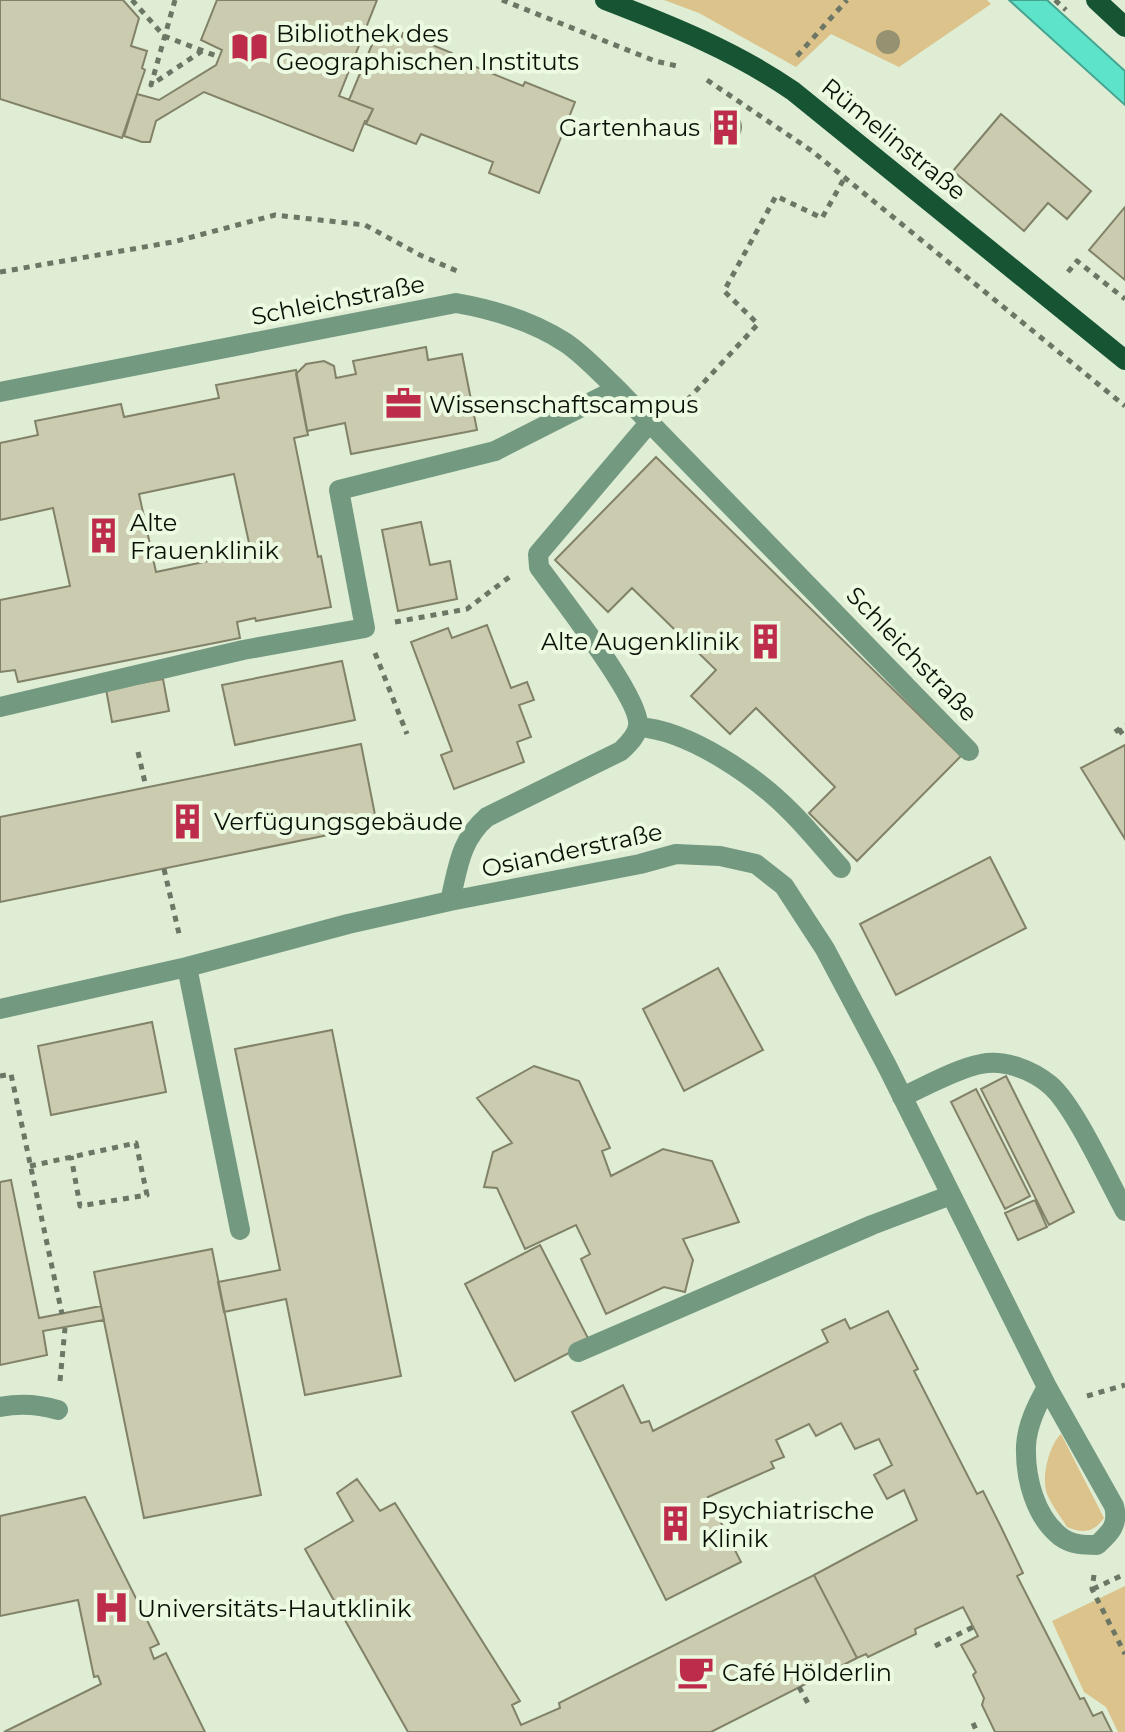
<svg xmlns="http://www.w3.org/2000/svg" width="1125" height="1732" viewBox="0 0 1125 1732" font-family="Montserrat,sans-serif">
<style>
.green{fill:#dcc38c}
.water{fill:#5ee3cb;stroke:#45a490;stroke-width:2}
.building{fill:#cacbaf;stroke:#818267;stroke-width:2;fill-rule:evenodd}
.lines{fill:none;stroke-linecap:round;stroke-linejoin:round}
.path{stroke:#6c7665;stroke-width:5;stroke-dasharray:6 6;stroke-linecap:butt}
.minor{stroke:#749981;stroke-width:20}
.major{stroke:#175434;stroke-width:20}
.tree{fill:#959271}
.labels{text-anchor:middle;dominant-baseline:central;stroke-width:8;stroke-linejoin:round;paint-order:stroke}
.poi-label{font-size:24px;fill:#0b1007;stroke:#ebfae0;text-anchor:start}
.street-label{font-size:24px;fill:#0b1007;stroke:#ebfae0}
</style>
<rect width="100%" height="100%" fill="#deedd3"/>
<!-- green -->
<path class="green" d="M664 0H987L991 4 899 67 831 34 796 67 699 13Z
M1061 1434 1104 1518C1094 1532 1084 1534 1067 1527 1061 1517 1052 1506 1047 1494 1041 1478 1049 1445 1061 1434Z
M1125 1586V1732H1118L1106 1707 1084 1692 1052 1621Z"/>
<!-- water -->
<path class="water" d="M1009 0H1047L1125 71V105Z"/>
<!-- building -->
<path class="building" d="M0 0H123L139 18 131 46 147 51 142 68 145 70 122 138 0 99Z
M217 0H377L339 96 373 109 367 121H365L353 151 204 92 156 121 150 142H142L124 136 137 94 159 100 216 65 222 50 201 40Z
M378 30 401 39 403 33 452 53 451 57 523 86 525 82 575 102 539 193 489 173 493 162 421 134 416 144 366 124 373 109 349 100Z
M711 127a15 15 0 1 1 30 0a15 15 0 1 1-30 0Z
M1001 114 1091 191 1067 219 1048 203 1024 231 953 171Z
M1125 207V280L1089 250Z
M426 347 428 360 462 354 477 430 351 454 345 423 307 431 296 374 306 364 324 361 334 366 336 378 356 374 353 361Z
M296 370 308 435 294 438 318 557 321 556 331 607 256 621 255 618 237 622 240 638 18 682 15 670 0 672V600L70 586 53 508 0 520V443L38 435 35 421 121 404 124 417 219 398 216 385ZM234 474 251 552 156 572 139 494Z
M656 457 961 756 857 861 809 813 835 787 756 708 730 734 691 696 716 670 632 588 608 612 555 560Z
M421 522 430 565 450 561 457 599 398 611 382 530Z
M487 625 511 688 527 682 534 700 519 705 531 737 517 742 524 762 454 789 441 755 452 751 411 642 448 628 452 638Z
M342 661 355 720 235 745 222 685Z
M163 679 169 711 112 722 106 689Z
M361 744 377 825 0 902V817Z
M1125 745V839L1081 768Z
M990 857 1026 928 896 995 860 924Z
M718 968 763 1050 684 1091 643 1009Z
M152 1022 166 1092 51 1115 38 1046Z
M332 1030 401 1376 305 1395 286 1299 224 1312 218 1282 280 1270 235 1049Z
M534 1066 579 1081 610 1148 602 1151 611 1176 663 1149 712 1161 739 1222 683 1239 693 1260 685 1292 664 1287 606 1314 581 1259 590 1254 576 1225 525 1249 497 1188 484 1187 493 1152 512 1143 477 1098Z
M1006 1076 1074 1212 1049 1225 981 1089Z
M976 1089 1030 1196 1005 1209 951 1102Z
M11 1180 39 1318 101 1306 104 1320 43 1331 47 1355 0 1365V1182Z
M1035 1200 1047 1227 1018 1240 1005 1213Z
M540 1245 590 1342 515 1381 465 1284Z
M212 1249 261 1495 144 1518 94 1272Z
M888 1311 918 1369 914 1371 977 1494 983 1491 1001 1527 1023 1573 1017 1576 1080 1699 1084 1698 1093 1716 1102 1712 1112 1732H995L982 1705 984 1698 973 1675 976 1672 961 1645 978 1636 963 1607 915 1629 916 1634 868 1657 866 1654 857 1658 814 1575 917 1520 904 1490 887 1499 874 1475 892 1465 879 1439 855 1449 841 1423 816 1436 809 1424 776 1440 784 1457 771 1462 774 1468 708 1497 741 1562 666 1600 572 1412 623 1385 641 1423 649 1421 653 1431 828 1342 822 1330 845 1319 850 1329Z
M357 1479 380 1511 395 1503 520 1701 512 1705 521 1725 560 1708 559 1703 814 1575 857 1658 711 1732H408L305 1549 353 1521 337 1493Z
M85 1497 159 1644 150 1648 154 1659 166 1653 205 1732H4L101 1684 98 1676 94 1677 78 1600 0 1616V1516Z"/>
<g class="lines">
<!-- path -->
<path class="path" d="M132 0 164 36 219 57
M175 0 151 85 202 51
M502 0 655 61 677 66
M1055 0 1066 10
M797 56 847 0
M707 80 812 151 1125 406
M0 272 173 242 275 215 365 225 420 255 457 271
M1068 272 1077 261 1125 299
M679 409 758 324 724 291 776 196 822 218 845 177
M395 622 467 609 512 575
M375 653 407 734
M1119 729 1125 738
M1115 732 1125 725
M138 752 146 787
M164 869 180 938
M0 1076 11 1074 62 1314
M30 1166 136 1143 147 1195 80 1206 71 1156
M60 1381 65 1328
M1087 1396 1125 1385
M1094 1575 1092 1589 1125 1654
M1093 1589 1125 1574
M935 1646 973 1627
M799 1687 809 1705
M973 1723 977 1732"/>
<!-- minor -->
<path class="minor" d="M0 392 456 303C496 310 532 321 566 343 585 356 601 374 617 389L969 751
M0 707 243 650 365 628 339 490 495 451 617 389
M638 727C689 730 757 777 792 813 809 830 825 850 841 868
M450 901C458 868 460 840 487 817L621 751C628 744 637 736 638 726 642 699 558 594 539 567L538 554 650 422
M187 967 240 1230
M0 1009 187 967 348 924 450 901 640 864 676 854 720 856 756 864 784 886 825 949 887 1066 1047 1387 1114 1506C1119 1525 1110 1533 1097 1545 1085 1545 1072 1545 1061 1537 1035 1517 1025 1478 1026 1446 1027 1425 1037 1405 1047 1387
M902 1097C924 1087 958 1068 981 1064 1004 1059 1032 1070 1050 1085 1074 1105 1108 1180 1125 1211
M578 1352 872 1225 951 1195
M0 1407C20 1403 38 1404 58 1410"/>
<!-- major -->
<path class="major" d="M605 0C670 25 735 51 793 91L1125 360
M1096 0 1125 27"/>
</g>
<!-- trees -->
<circle class="tree" cx="888" cy="42" r="12"/>
<!-- icons -->
<defs>
<symbol id="library-bare" viewBox="-9 -9 18 18"><path d="M-6-4Q-3-5.5-.7-3.5V5Q-3 3-6 4ZM6-4Q3-5.5 .7-3.5V5Q3 3 6 4Z" fill="#bd2c4b" stroke="#ebfae0" stroke-width="2.5" paint-order="stroke"/></symbol>
<symbol id="building-bare" viewBox="-9 -9 18 18"><path d="M-4-6H4V6H1V3H-1V6H-4ZM-2.5-4.3h1.7v1.8h-1.7ZM.8-4.3h1.7v1.8H.8ZM-2.5-1h1.7V.8h-1.7ZM.8-1h1.7V.8H.8Z" fill="#bd2c4b" stroke="#ebfae0" stroke-width="2.5" paint-order="stroke"/></symbol>
<symbol id="office-bare" viewBox="-9 -9 18 18"><path d="M-6-3h4V-5.5h4V-3h4V5H-6ZM-1-4.5V-3h2v-1.5ZM-6 0V1H6V0Z" fill="#bd2c4b" stroke="#ebfae0" stroke-width="2.5" paint-order="stroke"/></symbol>
<symbol id="hospital-bare" viewBox="-9 -9 18 18"><path d="M-5-5h3v3.5h4V-5h3V5h-3V1.5h-4V5h-3Z" fill="#bd2c4b" stroke="#ebfae0" stroke-width="2.5" paint-order="stroke"/></symbol>
<symbol id="cafe-bare" viewBox="-9 -9 18 18"><path d="M-5.5-4.5H6V0H3Q3 3.5 0 3.5H-2.5Q-5.5 3.5-5.5 0ZM3-3.2v2h1.7v-2ZM-6 4.5H4V6H-6Z" fill="#bd2c4b" stroke="#ebfae0" stroke-width="2.5" paint-order="stroke"/></symbol>
</defs>
<g fill-rule="evenodd">
<use href="#library-bare" x="224" y="22" width="51" height="51"/>
<use href="#building-bare" x="700" y="102" width="51" height="51"/>
<use href="#office-bare" x="378" y="378" width="51" height="51"/>
<use href="#building-bare" x="78" y="510" width="51" height="51"/>
<use href="#building-bare" x="740" y="616" width="51" height="51"/>
<use href="#building-bare" x="162" y="796" width="51" height="51"/>
<use href="#building-bare" x="650" y="1498" width="51" height="51"/>
<use href="#hospital-bare" x="86" y="1582" width="51" height="51"/>
<use href="#cafe-bare" x="670" y="1646" width="51" height="51"/>
</g>
<g class="labels">
<!-- poi labels -->
<g class="poi-label">
<text x="276" y="33">Bibliothek des<tspan x="276" dy="28">Geographischen Instituts</tspan></text>
<text x="700" y="127" text-anchor="end">Gartenhaus</text>
<text x="429" y="404">Wissenschaftscampus</text>
<text x="130" y="522">Alte<tspan x="130" dy="28">Frauenklinik</tspan></text>
<text x="739" y="641" text-anchor="end">Alte Augenklinik</text>
<text x="214" y="821">Verfügungsgebäude</text>
<text x="701" y="1510">Psychiatrische<tspan x="701" dy="28">Klinik</tspan></text>
<text x="137" y="1608">Universitäts-Hautklinik</text>
<text x="722" y="1672">Café Hölderlin</text>
</g>
<!-- street labels -->
<g class="street-label">
<text transform="translate(894 139) rotate(39)">Rümelinstraße</text>
<text transform="translate(338 300) rotate(-11)">Schleichstraße</text>
<text transform="translate(912 654) rotate(46)">Schleichstraße</text>
<text transform="translate(572 850) rotate(-12)">Osianderstraße</text>
</g>
</g>
</svg>
